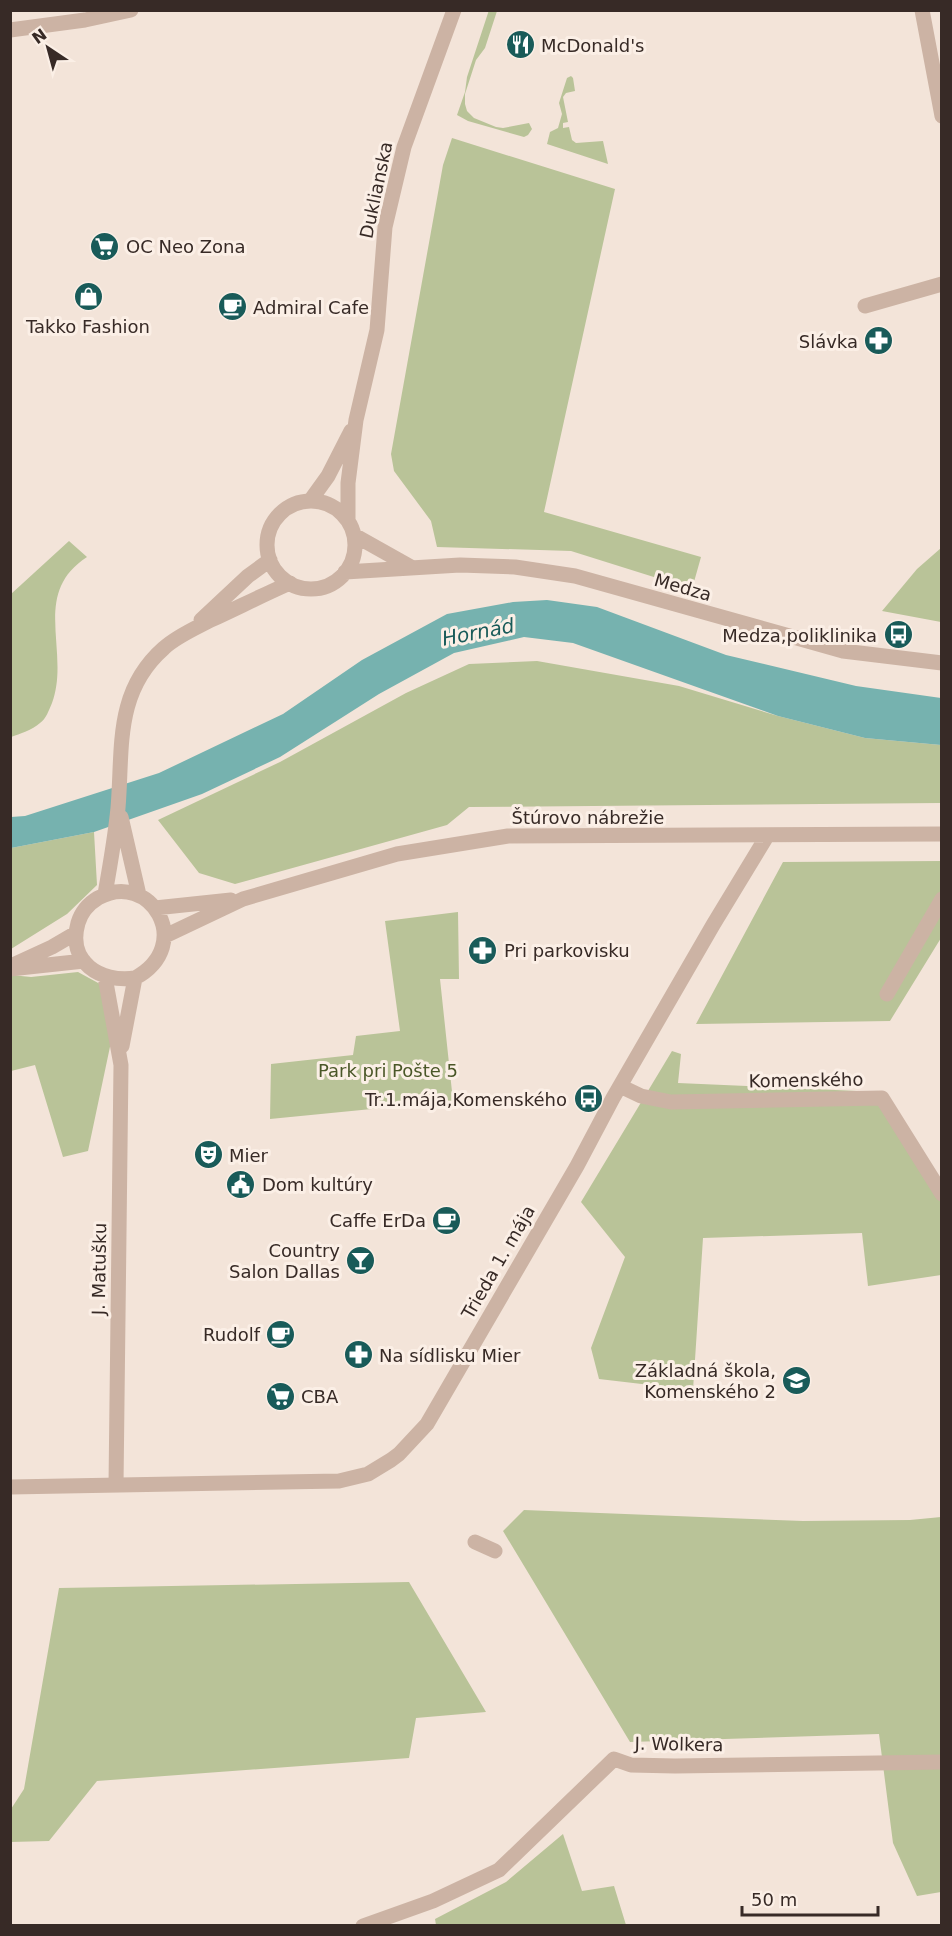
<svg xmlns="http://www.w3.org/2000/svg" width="952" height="1936" viewBox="0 0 952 1936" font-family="'DejaVu Sans',sans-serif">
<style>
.green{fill:#b9c398}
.water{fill:#76b2af}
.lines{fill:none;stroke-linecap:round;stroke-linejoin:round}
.minor{stroke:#ccb3a4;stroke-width:15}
.labels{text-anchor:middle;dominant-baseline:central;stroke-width:6;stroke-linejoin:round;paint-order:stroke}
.poi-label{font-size:18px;fill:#372a26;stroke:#fbefe6;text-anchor:start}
.street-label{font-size:18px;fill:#372a26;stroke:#fbefe6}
.park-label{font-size:18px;fill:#4a5728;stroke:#fbefe6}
.water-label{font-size:20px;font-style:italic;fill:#195b59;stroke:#fbefe6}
</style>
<rect width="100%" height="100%" fill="#f3e4d9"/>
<!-- green -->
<path class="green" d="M489 10 497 11 485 48 476 60 465 94V104L467 111 474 118 496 127 503 128 529 123 532 129 528 135 524 137 468 121 457 115 465 92 467 77Z
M571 76 573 78 575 91 566 93 563 97 568 122 563 123V128L569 127 572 140 576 143 603 141 608 164 547 144 550 132 558 128 562 114 559 103 567 78Z
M452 138 615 189 544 512 701 557 692 589 571 551 437 547 431 521 394 471 391 454 443 165Z
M69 541 87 557C30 594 71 651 52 703 49 710 46 719 40 723 32 730 20 734 11 737V594Z
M941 548V622L882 611 917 569Z
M537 661 679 686 778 716 865 738 941 745V803L469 807 447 825 235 884 199 873 158 820 280 762 406 693 469 664Z
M94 832 97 885 67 914 11 949V848Z
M941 861V938L890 1021 696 1024 783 862Z
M458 912 459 979H440L453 1101 270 1119 271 1064 353 1055 356 1036 400 1031 385 921Z
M78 972 100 984 111 1042 88 1151 63 1157 35 1065 11 1071V975L31 977Z
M672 1051 681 1054 678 1083 880 1092 941 1192V1275L868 1286 862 1233 703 1238 693 1390 599 1379 591 1348 625 1257 581 1202Z
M524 1510 803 1521 910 1520 941 1517V1892L917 1896 893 1843 879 1734 630 1742 503 1531Z
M409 1582 486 1712 416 1718 409 1758 97 1781 49 1841 11 1842V1809L24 1789 59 1588Z
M563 1834 582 1891 614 1886 626 1925H436L435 1919 506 1882Z"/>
<!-- water -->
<path class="water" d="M547 600 597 607 726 655 856 686 941 698V745L865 738 778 716 573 643 524 637 454 653 379 694 280 757 202 794 94 832 11 848V817L25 816 159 773 283 714 362 660 447 614 513 602Z"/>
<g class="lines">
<!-- minor -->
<path class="minor" d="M922 10 942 116
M10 30 85 20 131 10
M865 306 942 284
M310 501 328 476 351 431
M267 545a44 44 0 1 1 88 0a44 44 0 1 1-88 0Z
M348 521V483L356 420 377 330 385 227 404 147 454 10
M354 535 411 567
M345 572 460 565 515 567 575 576 843 651 942 663
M201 620 248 576 270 560
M121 817 139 895
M105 894C110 866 115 838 118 808 123 748 114 692 164 648 177 636 196 628 211 620 237 608 263 595 290 583
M155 908 231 900
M165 936 243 899 397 854 508 836 942 834
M15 964 52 947 76 933
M10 969 84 961
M105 977 121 1065 116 1485
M887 994 942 899
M122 1046 135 978C196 945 150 869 98 898 88 904 81 913 78 923 67 962 100 983 135 978
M620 1086 641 1096 671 1102 882 1098 942 1194
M10 1487 339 1481 368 1474 391 1460 399 1454 427 1424 577 1166 613 1098 713 925 767 836
M475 1542 495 1551
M363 1926 433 1901 499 1870 614 1759 631 1765 675 1766 942 1762"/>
</g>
<!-- icons -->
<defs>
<symbol id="restaurant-disc" viewBox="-11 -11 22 22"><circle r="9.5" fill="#195b59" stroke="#fbefe6"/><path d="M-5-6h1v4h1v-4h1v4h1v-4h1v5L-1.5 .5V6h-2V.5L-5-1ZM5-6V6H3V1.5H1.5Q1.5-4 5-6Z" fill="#fff"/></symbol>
<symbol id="supermarket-disc" viewBox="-11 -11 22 22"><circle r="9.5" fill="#195b59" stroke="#fbefe6"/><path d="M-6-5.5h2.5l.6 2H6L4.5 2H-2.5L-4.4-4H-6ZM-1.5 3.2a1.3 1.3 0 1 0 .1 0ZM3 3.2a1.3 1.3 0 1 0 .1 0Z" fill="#fff"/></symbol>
<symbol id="shop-disc" viewBox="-11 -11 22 22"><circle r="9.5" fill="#195b59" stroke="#fbefe6"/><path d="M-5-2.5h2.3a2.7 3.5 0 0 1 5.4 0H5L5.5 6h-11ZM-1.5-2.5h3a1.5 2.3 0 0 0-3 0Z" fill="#fff"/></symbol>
<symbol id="cafe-disc" viewBox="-11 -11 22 22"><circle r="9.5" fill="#195b59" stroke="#fbefe6"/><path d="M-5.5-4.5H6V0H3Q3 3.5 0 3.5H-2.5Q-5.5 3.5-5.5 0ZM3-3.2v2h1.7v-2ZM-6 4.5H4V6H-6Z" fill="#fff"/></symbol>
<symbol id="pharmacy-disc" viewBox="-11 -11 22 22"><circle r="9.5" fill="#195b59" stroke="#fbefe6"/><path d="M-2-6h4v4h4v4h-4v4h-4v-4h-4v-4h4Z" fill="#fff"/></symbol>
<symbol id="bus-disc" viewBox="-11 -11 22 22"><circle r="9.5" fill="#195b59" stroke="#fbefe6"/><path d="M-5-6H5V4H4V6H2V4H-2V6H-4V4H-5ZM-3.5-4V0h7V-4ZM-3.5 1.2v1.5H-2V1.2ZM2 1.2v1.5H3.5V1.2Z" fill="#fff"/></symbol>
<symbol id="theatre-disc" viewBox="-11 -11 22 22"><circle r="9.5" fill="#195b59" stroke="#fbefe6"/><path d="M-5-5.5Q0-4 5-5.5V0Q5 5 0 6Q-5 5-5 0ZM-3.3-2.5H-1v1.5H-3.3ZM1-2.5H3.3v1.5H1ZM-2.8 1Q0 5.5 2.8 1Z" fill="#fff"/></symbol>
<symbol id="civic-disc" viewBox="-11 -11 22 22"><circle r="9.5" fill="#195b59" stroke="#fbefe6"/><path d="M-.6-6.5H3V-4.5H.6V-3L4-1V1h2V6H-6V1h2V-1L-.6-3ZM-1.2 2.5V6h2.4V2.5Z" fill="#fff"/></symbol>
<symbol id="bar-disc" viewBox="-11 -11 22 22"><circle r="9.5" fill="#195b59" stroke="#fbefe6"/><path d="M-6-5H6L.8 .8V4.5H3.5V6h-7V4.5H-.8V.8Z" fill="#fff"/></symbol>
<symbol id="school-disc" viewBox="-11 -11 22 22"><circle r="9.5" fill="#195b59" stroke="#fbefe6"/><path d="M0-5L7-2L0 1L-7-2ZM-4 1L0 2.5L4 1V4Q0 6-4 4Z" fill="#fff"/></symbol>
</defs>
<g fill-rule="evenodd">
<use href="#restaurant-disc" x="504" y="28" width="33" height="33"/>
<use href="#supermarket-disc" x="88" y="230" width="33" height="33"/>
<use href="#shop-disc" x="72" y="280" width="33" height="33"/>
<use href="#cafe-disc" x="216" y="290" width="33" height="33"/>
<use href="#pharmacy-disc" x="862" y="324" width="33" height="33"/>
<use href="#bus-disc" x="882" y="618" width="33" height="33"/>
<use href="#pharmacy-disc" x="466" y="934" width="33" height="33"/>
<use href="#bus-disc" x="572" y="1082" width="33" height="33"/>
<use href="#theatre-disc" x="192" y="1138" width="33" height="33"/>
<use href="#civic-disc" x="224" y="1168" width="33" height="33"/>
<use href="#cafe-disc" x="430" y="1204" width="33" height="33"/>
<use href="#bar-disc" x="344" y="1244" width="33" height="33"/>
<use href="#cafe-disc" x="264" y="1318" width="33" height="33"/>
<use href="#pharmacy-disc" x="342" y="1338" width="33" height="33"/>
<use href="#school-disc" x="780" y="1364" width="33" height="33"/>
<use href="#supermarket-disc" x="264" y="1380" width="33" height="33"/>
</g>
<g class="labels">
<!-- poi labels -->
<g class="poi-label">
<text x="541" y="45">McDonald's</text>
<text x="126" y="246">OC Neo Zona</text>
<text x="253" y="307">Admiral Cafe</text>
<text x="88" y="326" text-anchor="middle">Takko Fashion</text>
<text x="858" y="341" text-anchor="end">Slávka</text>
<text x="877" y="635" text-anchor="end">Medza,poliklinika</text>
<text x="504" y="950">Pri parkovisku</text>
<text x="567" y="1099" text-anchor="end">Tr.1.mája,Komenského</text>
<text x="229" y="1155">Mier</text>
<text x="262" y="1184">Dom kultúry</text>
<text x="426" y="1220" text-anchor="end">Caffe ErDa</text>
<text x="340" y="1250" text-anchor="end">Country<tspan x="340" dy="21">Salon Dallas</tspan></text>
<text x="260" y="1334" text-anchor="end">Rudolf</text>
<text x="379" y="1355">Na sídlisku Mier</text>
<text x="776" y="1370" text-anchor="end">Základná škola,<tspan x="776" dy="21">Komenského 2</tspan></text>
<text x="301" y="1396">CBA</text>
</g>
<!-- street labels -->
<g class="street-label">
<text transform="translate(376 190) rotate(-78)">Duklianska</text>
<text transform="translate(683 587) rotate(16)">Medza</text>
<text x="588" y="817">Štúrovo nábrežie</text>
<text transform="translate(806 1080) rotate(-1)">Komenského</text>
<text transform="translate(498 1262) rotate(-60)">Trieda 1. mája</text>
<text transform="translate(99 1269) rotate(-89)">J. Matušku</text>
<text transform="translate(679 1744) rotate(1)">J. Wolkera</text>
</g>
<!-- park labels -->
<g class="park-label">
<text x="388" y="1070">Park pri Pošte 5</text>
</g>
<!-- water labels -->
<g class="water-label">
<text transform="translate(478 632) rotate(-11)">Hornád</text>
</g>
</g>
<!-- border -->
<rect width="952" height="1936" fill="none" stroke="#372a26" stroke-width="24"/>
<!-- north arrow -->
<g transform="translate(48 48) rotate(324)" stroke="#fbefe6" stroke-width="4.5" paint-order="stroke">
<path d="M0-4.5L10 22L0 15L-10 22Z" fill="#372a26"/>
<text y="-9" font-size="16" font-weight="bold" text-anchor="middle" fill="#372a26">N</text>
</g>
<!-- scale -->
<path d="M742 1906v9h136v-9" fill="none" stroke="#372a26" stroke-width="3"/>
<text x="751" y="1906" font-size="18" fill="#372a26" stroke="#fbefe6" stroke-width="4.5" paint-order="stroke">50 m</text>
</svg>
